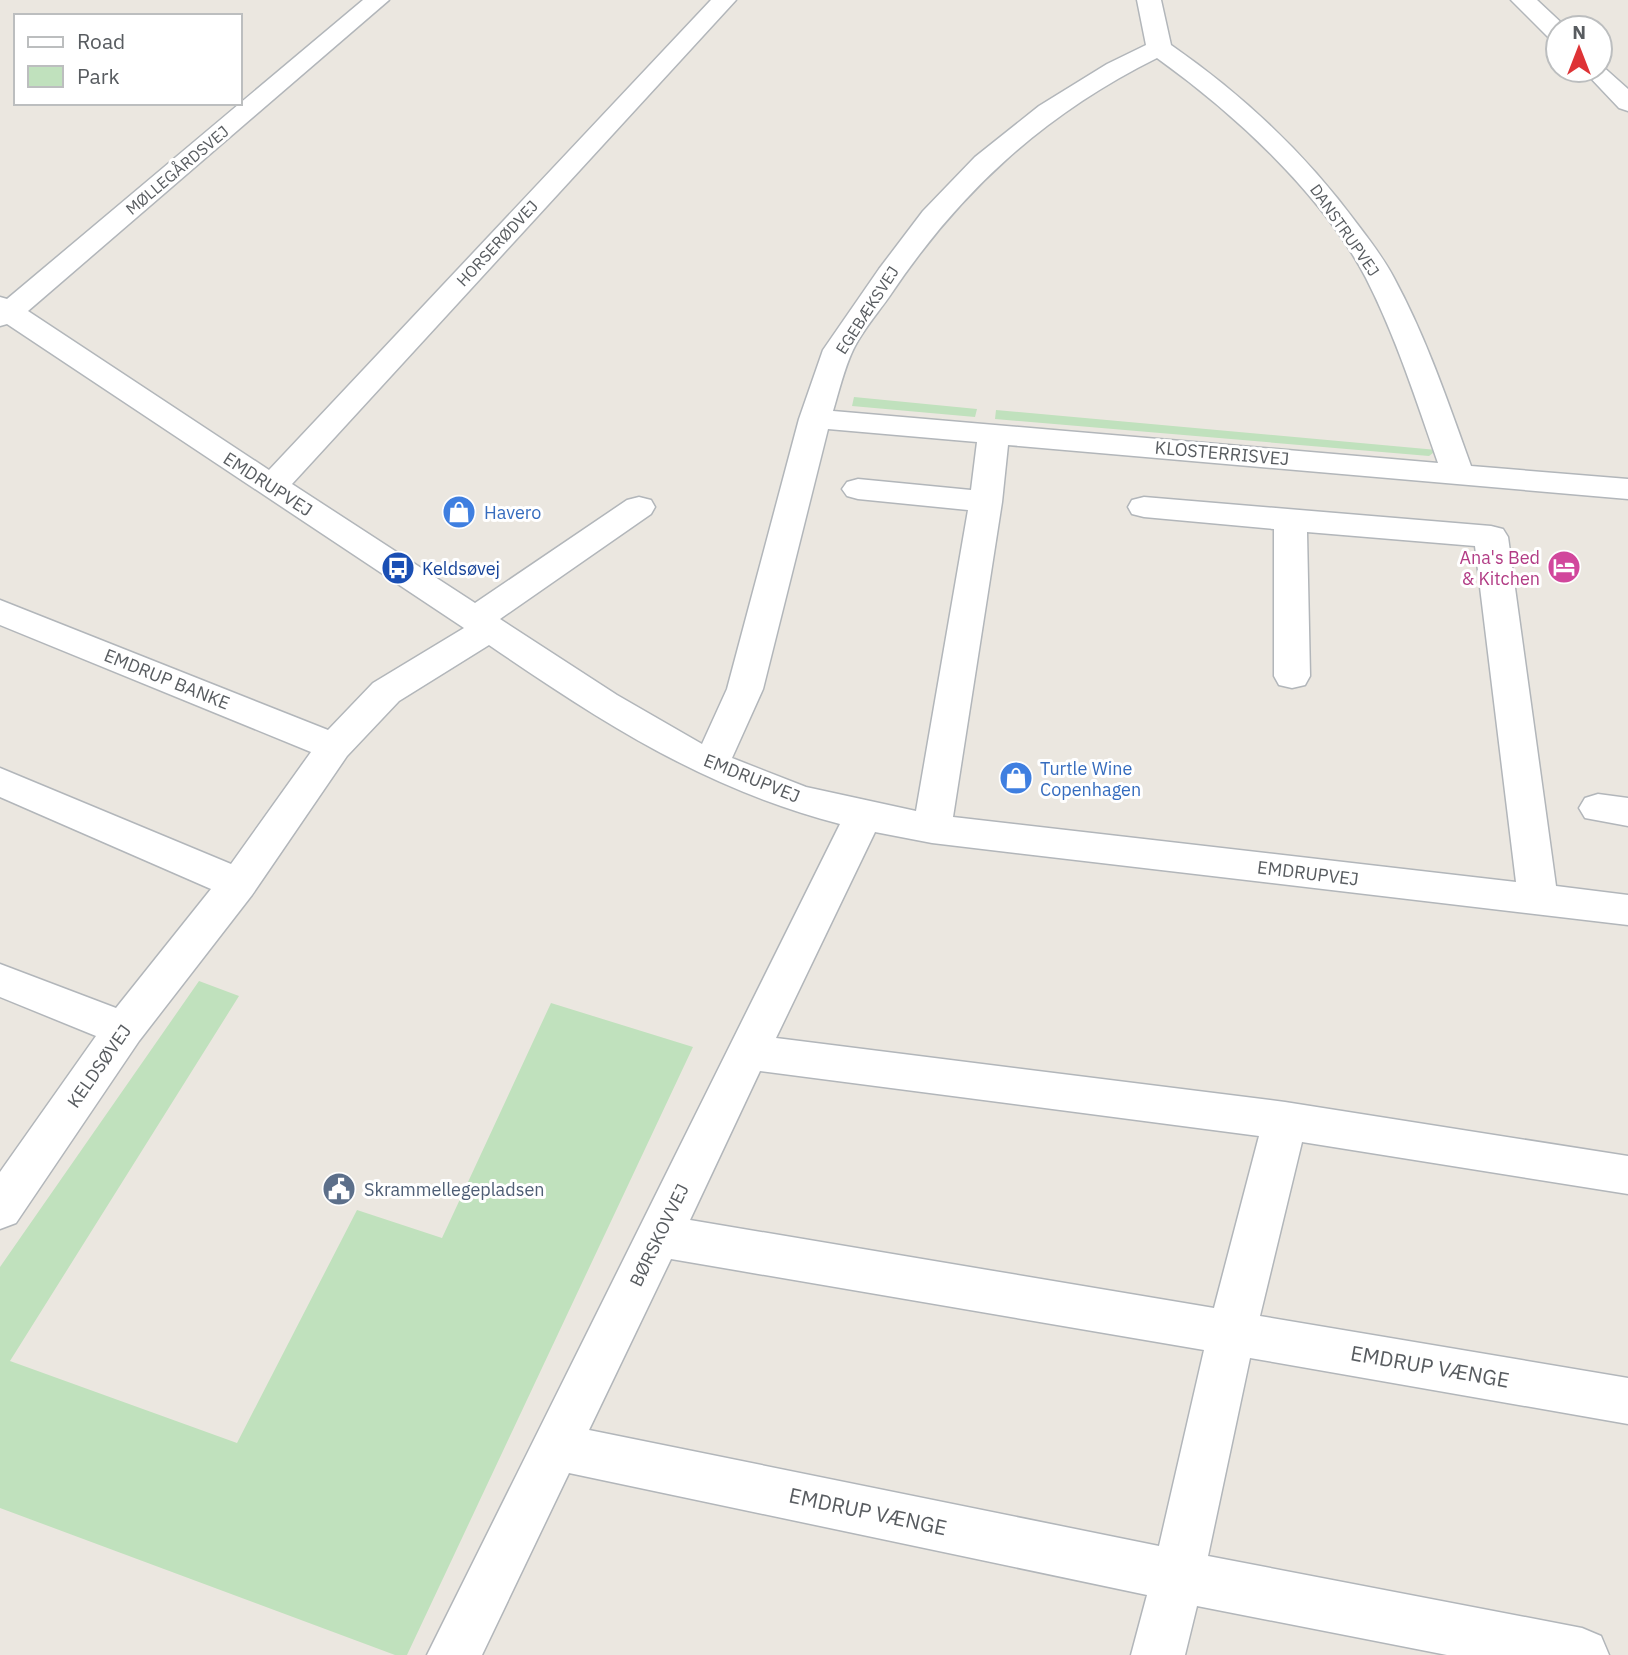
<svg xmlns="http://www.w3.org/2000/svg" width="1628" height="1655" viewBox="0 0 1628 1655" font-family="'IBM Plex Sans',sans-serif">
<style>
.green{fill:#c0e1bd}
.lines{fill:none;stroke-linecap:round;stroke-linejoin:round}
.minor-casing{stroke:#b2b6ba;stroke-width:3}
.minor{fill:#fff;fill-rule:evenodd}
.labels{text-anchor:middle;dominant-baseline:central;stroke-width:6;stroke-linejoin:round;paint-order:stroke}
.far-street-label{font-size:16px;fill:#585c60;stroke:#fff}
.street-label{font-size:18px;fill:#585c60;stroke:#fff}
.shop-label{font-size:18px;fill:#366cbe;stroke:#fff;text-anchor:start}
.hotel-label{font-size:18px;fill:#b23c85;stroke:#fff;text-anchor:end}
.transit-label{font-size:18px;fill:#164399;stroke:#fff;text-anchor:start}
.service-label{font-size:18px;fill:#4e5e75;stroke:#fff;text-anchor:start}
.near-street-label{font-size:21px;fill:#585c60;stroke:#fff}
</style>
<rect width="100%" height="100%" fill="#ebe7e0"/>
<!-- green -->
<path class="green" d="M854 397 977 409 975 417 852 406Z
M996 410 1437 450 1429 456 995 419Z
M199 981 239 996 10 1361 237 1443 357 1210 442 1238 551 1003 693 1047 407 1655H395L0 1508V1267Z"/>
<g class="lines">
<defs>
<path id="minor" d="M363 0H389L28 311 269 470 711 0H736L292 484 475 603 627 500 639 497 651 500 655 507 651 514 500 619 617 695 702 744 727 689 799 419 823 350 879 269 923 211 975 157 1039 106 1107 64 1146 45 1137 0H1161L1171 45C1243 95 1306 154 1358 225 1371 242 1384 259 1394 278 1426 337 1448 402 1471 466L1628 479V499L1008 445 1002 502 953 817 1516 882 1475 546 1307 532 1310 676 1305 685 1292 688 1279 685 1274 676V529L1144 517 1132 514 1128 507 1132 500 1144 497 1491 526 1503 529 1508 537 1556 886 1628 895V925L932 843 875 832 776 1038 1285 1102 1628 1156V1194L1302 1142 1260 1316 1628 1378V1424L1250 1358 1208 1556 1582 1628 1601 1636 1609 1655H1447L1197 1606 1185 1655H1131L1147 1595 569 1473 482 1655H427L840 824C705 789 603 723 489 645L399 701 347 756 252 895 139 1041 16 1223 0 1229V1172L96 1036 0 997V964L116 1008 211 889 0 797V768L231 864 311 752 0 625V600L328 730 373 683 464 628 7 324 0 326V297L7 299ZM1157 58C1234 113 1322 194 1366 278 1396 337 1416 400 1438 463L833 411C839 391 844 369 853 350 862 331 877 314 889 297 959 192 1044 114 1157 58ZM828 429 977 442 971 490 858 479 847 482 842 489 847 496 858 499 968 510 916 811 806 787 732 758 763 689ZM760 1071 1259 1136 1214 1308 690 1220ZM671 1259 1204 1350 1159 1546 589 1430Z
M1511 0H1537L1567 28H1558V40L1549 38Z
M1600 64 1628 89V111L1619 108 1583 70H1600Z
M1598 794 1628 798V826L1585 818 1579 808 1585 798Z"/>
</defs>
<!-- minor casing -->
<use href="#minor" class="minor-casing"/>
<!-- minor -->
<use href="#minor" class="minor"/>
</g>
<!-- icons -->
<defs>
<symbol id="shop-disc" viewBox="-11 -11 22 22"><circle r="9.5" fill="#3f7fe0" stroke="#fff"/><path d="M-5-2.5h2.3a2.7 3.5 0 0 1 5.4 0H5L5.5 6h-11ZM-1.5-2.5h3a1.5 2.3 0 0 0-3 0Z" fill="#fff"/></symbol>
<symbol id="hotel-disc" viewBox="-11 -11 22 22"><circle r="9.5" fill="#d1479c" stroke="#fff"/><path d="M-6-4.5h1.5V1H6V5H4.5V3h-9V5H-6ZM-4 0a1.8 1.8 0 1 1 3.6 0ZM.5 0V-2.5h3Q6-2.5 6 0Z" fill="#fff"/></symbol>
<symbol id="bus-disc" viewBox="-11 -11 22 22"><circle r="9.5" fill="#1a4fb4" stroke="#fff"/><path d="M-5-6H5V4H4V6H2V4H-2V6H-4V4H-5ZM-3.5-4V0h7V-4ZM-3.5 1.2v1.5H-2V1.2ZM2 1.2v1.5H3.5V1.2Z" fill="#fff"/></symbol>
<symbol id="civic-disc" viewBox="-11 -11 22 22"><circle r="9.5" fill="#5c6f8a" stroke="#fff"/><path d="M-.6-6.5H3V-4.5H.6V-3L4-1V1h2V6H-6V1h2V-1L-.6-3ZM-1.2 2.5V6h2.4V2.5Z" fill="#fff"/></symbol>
</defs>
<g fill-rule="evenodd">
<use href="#shop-disc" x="440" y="493" width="38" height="38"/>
<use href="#hotel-disc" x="1545" y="548" width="38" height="38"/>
<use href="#bus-disc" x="379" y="549" width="38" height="38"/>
<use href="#shop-disc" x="997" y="759" width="38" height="38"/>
<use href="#civic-disc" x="320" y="1170" width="38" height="38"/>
</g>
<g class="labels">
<!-- far-street labels -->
<g class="far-street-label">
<text transform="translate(177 170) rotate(-40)">MØLLEGÅRDSVEJ</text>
<text transform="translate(1345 230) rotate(55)">DANSTRUPVEJ</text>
<text transform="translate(497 243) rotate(-47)">HORSERØDVEJ</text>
<text transform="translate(867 310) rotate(-57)">EGEBÆKSVEJ</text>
</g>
<!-- street labels -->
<g class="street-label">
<text transform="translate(1222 453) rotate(5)">KLOSTERRISVEJ</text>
<text transform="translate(268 484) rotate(33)">EMDRUPVEJ</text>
<text transform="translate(167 679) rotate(22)">EMDRUP BANKE</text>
<text transform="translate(752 778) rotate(22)">EMDRUPVEJ</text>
<text transform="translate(1308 873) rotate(7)">EMDRUPVEJ</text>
<text transform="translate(99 1066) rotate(-55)">KELDSØVEJ</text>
<text transform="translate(659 1235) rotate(-64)">BØRSKOVVEJ</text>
</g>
<!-- shop labels -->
<g class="shop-label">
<text x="484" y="512">Havero</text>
<text x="1040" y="768">Turtle Wine<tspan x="1040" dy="21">Copenhagen</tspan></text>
</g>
<!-- hotel labels -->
<g class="hotel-label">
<text x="1540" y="557">Ana's Bed<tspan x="1540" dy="21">&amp; Kitchen</tspan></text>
</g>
<!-- transit labels -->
<g class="transit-label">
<text x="422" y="568">Keldsøvej</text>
</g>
<!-- service labels -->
<g class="service-label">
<text x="364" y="1189">Skrammellegepladsen</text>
</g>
<!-- near-street labels -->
<g class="near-street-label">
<text transform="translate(1430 1366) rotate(10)">EMDRUP VÆNGE</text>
<text transform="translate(868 1511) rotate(12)">EMDRUP VÆNGE</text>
</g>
</g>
<!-- legend -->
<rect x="14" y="14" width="228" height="91" fill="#ffffff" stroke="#bcbebf" stroke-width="2"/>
<rect x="28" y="37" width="35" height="10" fill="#ffffff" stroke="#bcbebf" stroke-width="2"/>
<text x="77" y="49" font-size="21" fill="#585c60">Road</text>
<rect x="28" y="66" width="35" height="21" fill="#c0e1bd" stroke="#bcbebf" stroke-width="2"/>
<text x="77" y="84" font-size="21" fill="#585c60">Park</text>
<!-- north arrow -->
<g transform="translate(1579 49)"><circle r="33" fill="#ffffff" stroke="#bcbebf" stroke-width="2"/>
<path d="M0-5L12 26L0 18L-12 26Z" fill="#de3336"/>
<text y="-10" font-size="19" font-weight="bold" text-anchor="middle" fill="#585c60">N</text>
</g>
</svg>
